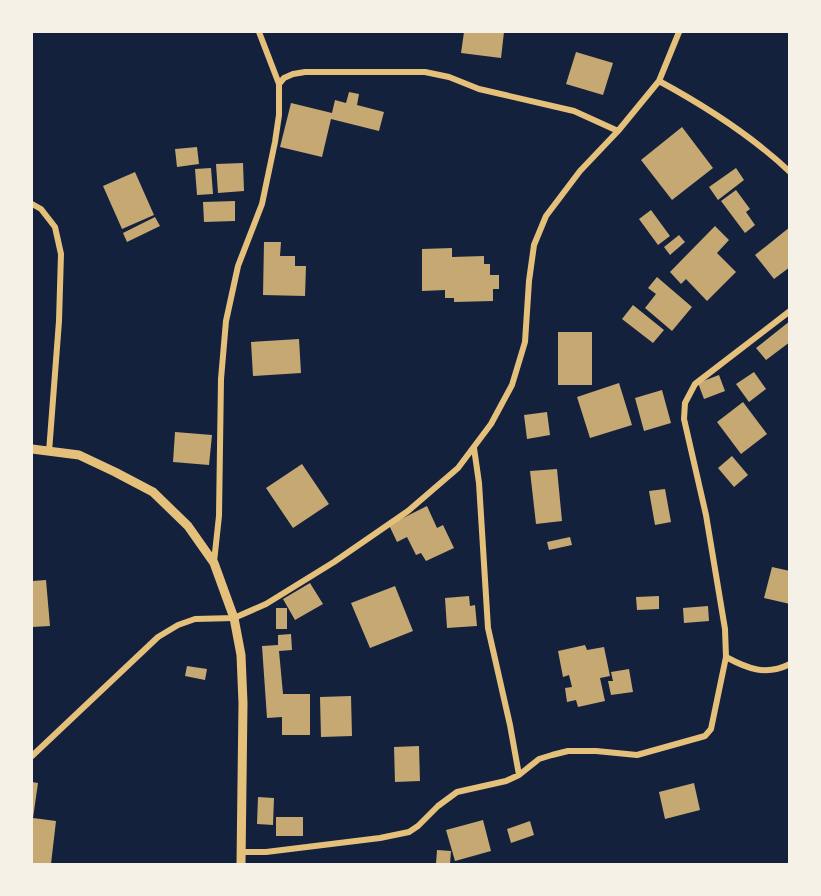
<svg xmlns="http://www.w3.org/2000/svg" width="821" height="896" viewBox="0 0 821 896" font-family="Poppins,sans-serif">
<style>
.building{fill:#c6a872}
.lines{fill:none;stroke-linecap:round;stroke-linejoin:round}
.minor{stroke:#e5c07b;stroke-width:6}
.tertiary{stroke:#e5c07b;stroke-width:9}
</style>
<rect width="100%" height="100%" fill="#14213d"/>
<!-- building -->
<path class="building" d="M464 32H504L501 58 461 53Z
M576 52 613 63 603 95 566 84Z
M349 92 359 94 357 105 384 112 379 131 331 119 322 157 280 147 291 103 332 113 335 100 346 103Z
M682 127 713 168 672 200 641 160Z
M197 147 199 164 177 167 175 149Z
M243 163 244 191 218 193 216 164Z
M211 168 213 194 197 195 195 169Z
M736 168 744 180 718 200 709 187Z
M135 172 154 215 122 229 103 186Z
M736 190 750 209 746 212 755 225 745 233 721 201Z
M235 201V221L204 222 203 202Z
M651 210 670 236 658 245 639 219Z
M155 217 160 226 127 242 123 233Z
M715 226 729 240 717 253 736 272 707 301 686 279 681 284 670 272Z
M790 227V267L774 279 755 255Z
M679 235 685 242 670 255 664 247Z
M264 242H281L280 256H295V266H306L305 296 263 295Z
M452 248V257L484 256V264H490V275H499V289H493V301L454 302V298H445V290L422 291V249Z
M657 277 692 307 672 331 645 308 656 294 648 288Z
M633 305 664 330 653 343 622 319Z
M790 321V342L766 360 756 348Z
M558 332H592V385H558Z
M299 339 301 373 253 376 251 342Z
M754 372 766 389 749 402 736 384Z
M719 375 725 391 704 399 698 383Z
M619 383 632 425 590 438 577 397Z
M662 390 671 423 644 431 635 398Z
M743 402 767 434 741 454 717 422Z
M547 412 550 435 527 439 524 415Z
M175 432 212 435 209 465 173 462Z
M732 456 748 475 734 487 718 468Z
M302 464 329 504 293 528 266 488Z
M557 469 562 521 536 524 530 471Z
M665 489 671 522 655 525 649 491Z
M427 506 437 528 443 525 454 548 426 561 421 553 416 555 407 537 397 542 389 525Z
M570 537 572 545 549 550 547 542Z
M772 567 790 571V604L764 598Z
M46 580 50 626 32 627V581Z
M310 583 323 604 295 620 283 599Z
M395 586 413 631 370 648 351 603Z
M469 596 470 606 475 605 477 626 447 628 445 598Z
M659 596V609L637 610 636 597Z
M708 606 709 621 684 623 683 608Z
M276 608H287V629H276Z
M291 634 292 650 279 651 283 694H310V735H282V717L267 718 262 646 278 645V635Z
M585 645 587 650 604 647 610 676 600 678 605 701 578 707 576 700 567 702 565 688 572 687 569 675 563 677 558 651Z
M187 666 207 669 205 680 185 676Z
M629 669 633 692 611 695 608 681H613L611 672Z
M351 696 352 736 321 737 320 697Z
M419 746 420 781 395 782 394 747Z
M32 782 38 783 33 818 56 821 51 864H32Z
M694 783 700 810 665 819 659 792Z
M258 797 274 798 273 825 257 824Z
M276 817H303V836H276Z
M483 820 491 851 455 861 446 830Z
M530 821 534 835 511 843 507 829Z
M437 850 451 851 450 864H436Z"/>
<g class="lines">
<!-- minor -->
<path class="minor" d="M259 32 279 84
M659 81C705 106 751 135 790 172
M32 204 41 209 55 227 61 254 59 321 49 452
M474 448 479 483 488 628 510 725 519 775
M214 562 219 516 221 379 226 321 238 266 262 204 275 142 279 115V84L284 78 293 74 305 72H425L449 77 479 89 574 111 618 131
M726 657C748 669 766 676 790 664
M32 756 158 637 178 625 195 619 234 618 266 604 334 562 408 511 458 468 491 424 512 385 525 342 529 281 534 245 546 216 580 171 618 131 659 81 679 32
M241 852H266L380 838 409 832 418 826 438 806 457 792 506 781 519 775 539 759 552 755 568 751H596L637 755 705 736 711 729 726 657 725 629 706 515 684 419 685 403 695 384 790 311"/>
<!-- tertiary -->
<path class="tertiary" d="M32 449 79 455 115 472 153 492 188 526 214 563 234 618 241 655 243 703 241 864"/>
</g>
<!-- border -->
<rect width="821" height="896" fill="none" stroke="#f6f1e7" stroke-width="66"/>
</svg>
